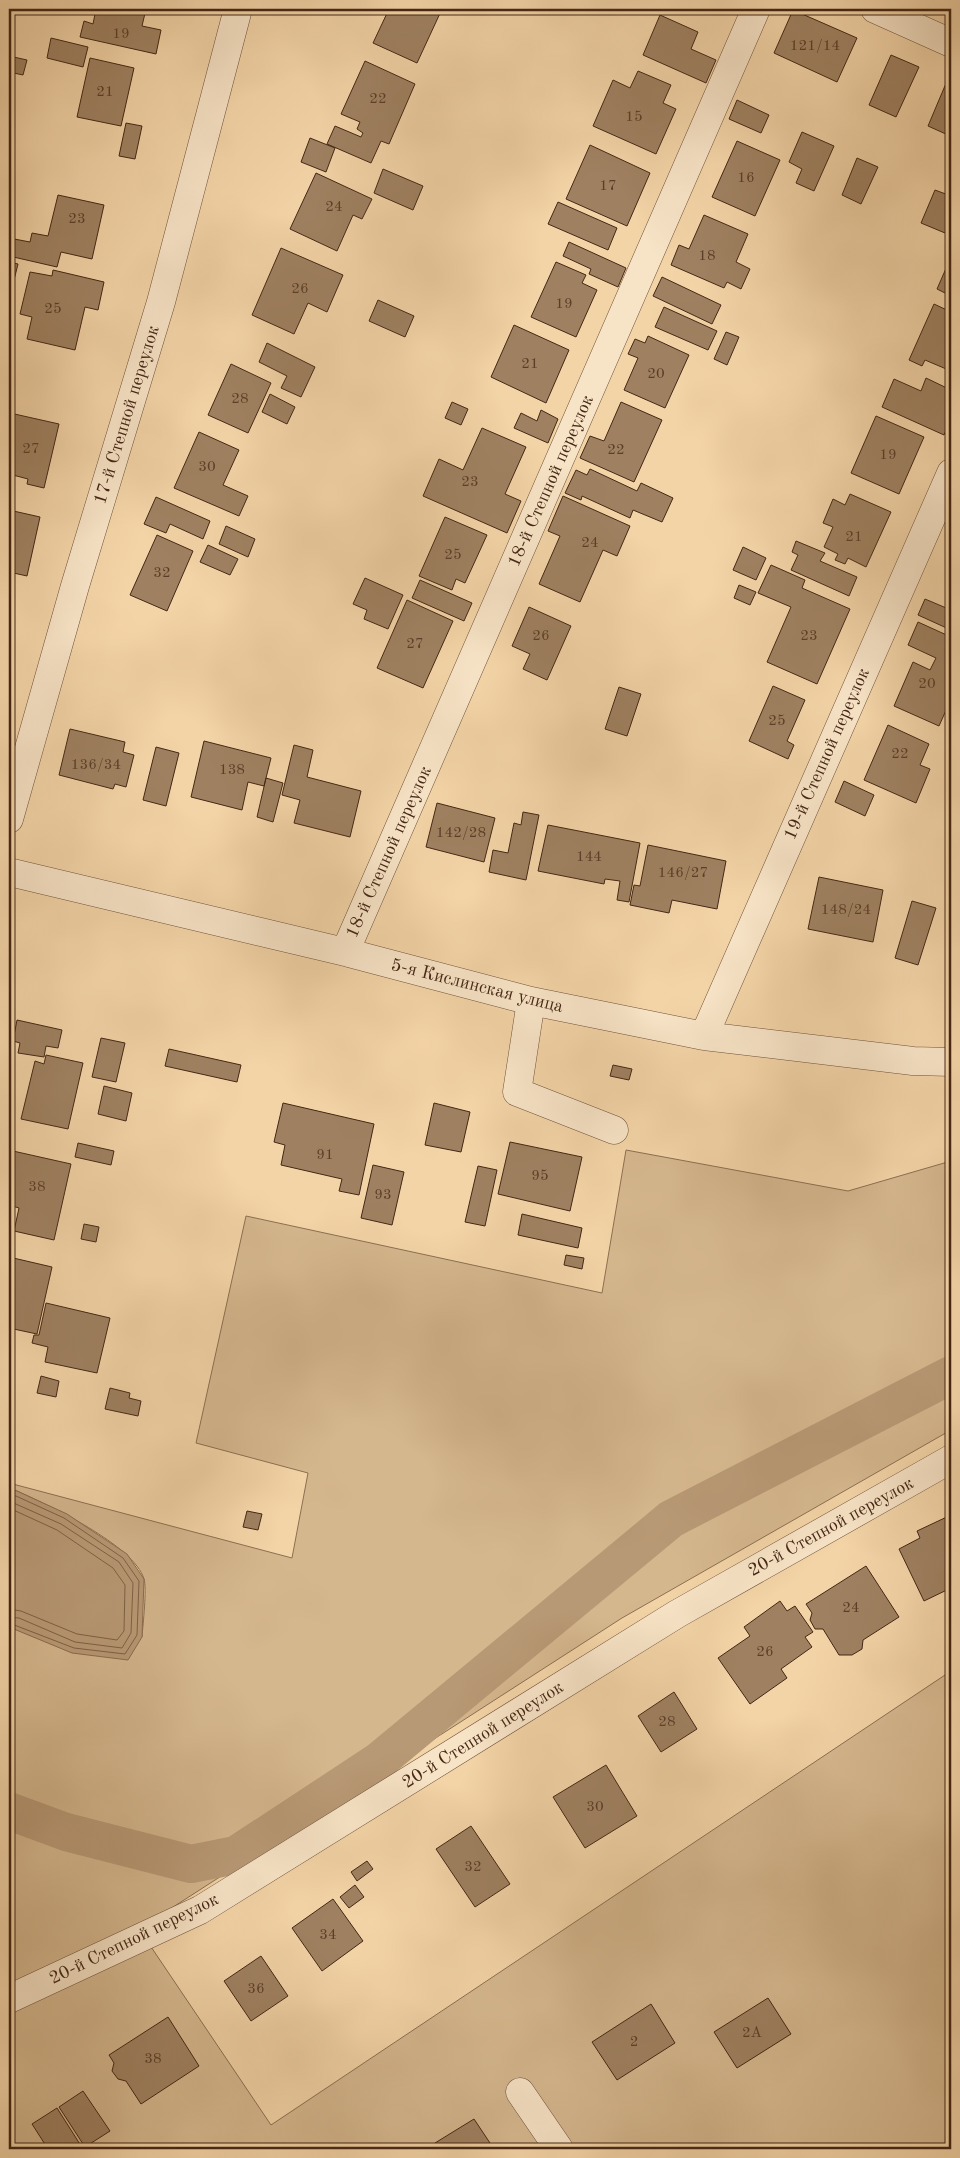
<svg xmlns="http://www.w3.org/2000/svg" width="960" height="2158" viewBox="0 0 960 2158" font-family="'Old Standard TT',serif">
<style>
.green{fill:#d5b78e;stroke:#8c6f52}
.water{fill:#b89975;stroke:#8a6b4f}
.lines{fill:none;stroke-linecap:round;stroke-linejoin:round}
.shore{stroke:#7e6045;stroke-width:1}
.canal{stroke:#b89975;stroke-width:38}
.building{fill:#9f8161;stroke:#442715}
.minor-casing{stroke:#70523a;stroke-width:29}
.minor{stroke:#f7e3c6;stroke-width:28}
.labels{text-anchor:middle;dominant-baseline:central;stroke-width:4;stroke-linejoin:round;paint-order:stroke}
.number-label{font-size:15px;fill:#5b3e28}
.street-label{font-size:18px;fill:#442715;stroke:#f7e3c6}
</style>
<rect width="100%" height="100%" fill="#f3d4a7"/>
<filter id="stains"><feTurbulence type="fractalNoise" baseFrequency=".004" numOctaves="4"/><feColorMatrix values="0 0 0 0 .2 0 0 0 0 .09 0 0 0 0 .02 0 0 0 .5 -.17"/></filter>
<radialGradient id="worn" r=".72"><stop offset=".6" stop-color="#630" stop-opacity="0"/><stop offset="1" stop-color="#630" stop-opacity=".3"/></radialGradient>
<!-- green -->
<path class="green" d="M626 1150 848 1191 951 1161V1430L622 1618 139 1929 271 2125 951 1671V2149H9V1627L142 1637C143 1624 147 1589 144 1579 134 1545 48 1505 17 1491L9 1489V1483L292 1558 308 1473 196 1443 246 1216 602 1293Z"/>
<!-- water -->
<path class="water" d="M9 1489 17 1491 67 1514 127 1554 144 1579 142 1637 128 1660 72 1653 9 1627Z"/>
<g class="lines">
<!-- shore -->
<path class="shore" d="M9 1495 16 1496 64 1518 123 1558 139 1581 137 1635 125 1654 74 1648 9 1623
M9 1501 61 1524 119 1562 133 1583 131 1633 122 1648 75 1642 19 1618 9 1617
M9 1508 57 1530 113 1568 125 1585 124 1631 117 1640 77 1634 21 1611 9 1609"/>
<!-- canal -->
<path class="canal" d="M9 1811 66 1832 191 1864 236 1855 379 1761 671 1519 951 1375"/>
</g>
<!-- building -->
<path class="building" d="M96 9H146L142 26 161 30 156 54 80 37 84 21 93 24Z
M389 9H442L417 63 373 43Z
M793 10 857 38 837 82 774 53Z
M660 15 698 32 691 49 716 60 706 83 643 55Z
M51 38 88 47 83 67 47 58Z
M891 55 919 67 896 117 869 105Z
M9 56 27 60 23 75 9 72Z
M90 58 134 68 121 126 77 117Z
M365 61 415 84 389 144 381 141 371 163 327 144 335 126 361 137 363 133 357 129 360 122 341 114Z
M638 71 671 85 663 103 676 109 656 154 593 126 613 80 630 88Z
M947 81 951 83V127L948 135 928 126Z
M737 100 769 115 761 133 729 119Z
M126 123 142 126 135 159 119 156Z
M802 132 834 146 814 191 796 183 802 169 789 162Z
M310 138 335 148 326 172 301 162Z
M737 141 780 160 755 216 712 197Z
M590 145 650 173 627 226 566 199Z
M857 158 878 167 861 204 842 195Z
M383 169 423 186 413 210 374 193Z
M316 173 372 199 362 219 353 215 337 251 290 229Z
M935 190 951 196V219L945 233 921 223Z
M58 195 104 205 92 259 61 252 57 267 9 256V238L30 242 32 233 48 236Z
M558 202 617 228 608 250 548 224Z
M704 215 748 234 736 262 750 269 741 289 727 282 724 288 671 265 679 245 689 249Z
M569 242 626 268 618 287 589 274 591 269 563 256Z
M281 248 343 275 327 312 308 303 294 334 252 315Z
M951 257V296L937 289Z
M9 262 18 264 13 284 9 283Z
M556 262 586 275 582 283 597 290 576 337 531 317Z
M53 270 104 282 98 310 85 307 75 350 27 339 32 317 20 314 30 272 52 276Z
M662 277 721 305 712 324 653 296Z
M378 300 414 316 405 337 369 321Z
M934 304 951 312V371L925 360 922 366 909 360Z
M664 307 717 331 708 350 655 327Z
M514 325 569 350 546 403 491 377Z
M726 332 739 337 727 365 714 359Z
M648 336 689 355 665 408 624 390 638 358 628 354 635 339 645 343Z
M267 343 315 367 301 397 281 388 287 376 259 362Z
M231 364 271 383 248 433 208 415Z
M926 378 951 390V418L944 435 882 407 894 379 921 391Z
M270 394 295 407 287 424 262 412Z
M452 402 468 409 461 425 445 418Z
M621 402 662 420 634 482 580 458 590 436 604 441Z
M541 410 558 419 548 443 514 428 521 413 537 421Z
M10 413 59 424 44 488 27 484 28 479 9 474Z
M876 416 924 437 899 494 851 473Z
M482 428 526 447 505 494 521 501 507 533 423 496 439 459 463 470Z
M199 432 239 450 223 485 248 496 239 516 174 488Z
M590 469 637 491 641 483 673 498 662 522 633 510 630 518 582 496 581 500 565 493 576 470 587 475Z
M850 494 891 512 866 567 848 558 845 564 835 560 838 554 824 547 833 527 823 523 833 499 845 505Z
M563 496 630 526 617 556 603 550 580 602 539 584 560 536 548 531Z
M156 497 210 521 203 539 170 524 166 533 144 524Z
M9 510 40 517 27 576 9 572Z
M445 517 487 535 465 583 456 579 452 590 419 576Z
M226 526 255 539 248 557 219 544Z
M157 535 193 551 167 611 130 595Z
M796 541 825 553 820 561 857 577 849 596 791 570 798 555 792 552Z
M208 545 238 559 230 575 200 562Z
M743 547 766 558 756 580 733 570Z
M771 565 805 580 802 588 850 609 817 684 767 662 791 607 758 593Z
M365 578 403 595 388 629 364 619 367 610 353 604Z
M420 580 472 603 464 621 412 598Z
M739 585 756 592 750 605 734 598Z
M925 599 951 610V630L918 615Z
M407 600 453 621 423 688 377 668Z
M529 607 571 626 547 680 523 669 530 654 512 646Z
M918 622 951 637V699L939 726 894 706 913 662 930 670 936 658 908 645Z
M773 686 805 700 787 741 794 745 788 759 749 741Z
M619 687 641 694 627 736 605 729Z
M888 725 929 744 920 765 930 769 916 803 864 780Z
M70 729 125 742 123 752 134 755 126 787 115 784 113 789 59 775Z
M204 741 271 758 264 786 248 782 242 810 191 797Z
M294 745 313 750 307 777 361 791 350 837 294 823 300 800 282 795Z
M156 747 179 753 166 806 143 800Z
M266 778 283 783 273 822 257 817Z
M844 781 874 795 865 816 835 802Z
M437 803 495 818 484 862 426 847Z
M523 812 539 815 526 880 489 872 493 850 508 853 514 823 521 825Z
M548 825 640 843 629 902 617 900 620 881 605 879 604 884 538 871Z
M648 845 726 861 717 909 672 900 669 913 630 905 634 885 640 886Z
M819 877 883 890 873 942 808 929Z
M912 901 936 908 918 965 895 958Z
M17 1020 62 1030 58 1048 46 1046 44 1057 18 1053 20 1043 13 1041Z
M101 1038 125 1043 116 1082 92 1077Z
M169 1049 241 1065 237 1082 165 1066Z
M46 1055 83 1063 68 1129 21 1119 35 1061 44 1064Z
M613 1065 632 1069 629 1080 610 1076Z
M104 1086 132 1093 126 1121 98 1114Z
M283 1103 374 1124 359 1195 339 1191 342 1179 281 1165 285 1145 274 1142Z
M434 1103 470 1112 461 1152 425 1145Z
M510 1142 582 1157 570 1211 498 1194Z
M78 1143 114 1151 111 1165 75 1157Z
M13 1151 71 1164 54 1240 14 1231 19 1208 9 1205V1168Z
M373 1165 404 1172 392 1225 361 1218Z
M478 1166 497 1170 485 1226 465 1222Z
M522 1214 582 1228 578 1248 518 1235Z
M84 1224 99 1227 96 1242 81 1239Z
M566 1255 584 1258 582 1269 564 1265Z
M9 1257 52 1267 37 1334 9 1328Z
M46 1303 110 1318 97 1373 45 1362 48 1347 32 1343 34 1335H39Z
M41 1376 59 1381 56 1397 37 1393Z
M110 1388 130 1393 129 1398 141 1401 138 1416 105 1409Z
M247 1511 262 1514 258 1530 243 1527Z
M951 1515V1588L924 1601 899 1549 920 1538 917 1531Z
M866 1566 899 1617 863 1640 862 1649 852 1655H839L823 1629H815L810 1620 812 1613 806 1604Z
M780 1601 787 1611 795 1606 813 1632 805 1637 812 1647 781 1669 787 1678 750 1704 718 1658 750 1636 744 1627Z
M674 1692 697 1729 661 1752 638 1716Z
M606 1765 637 1816 585 1848 553 1797Z
M471 1826 510 1884 475 1907 436 1849Z
M367 1861 373 1869 357 1881 351 1872Z
M355 1885 364 1897 349 1908 340 1897Z
M333 1899 363 1941 322 1971 292 1928Z
M261 1956 288 1996 251 2021 224 1981Z
M768 1998 791 2034 737 2068 714 2032Z
M651 2004 675 2043 617 2080 592 2042Z
M168 2017 199 2066 141 2104 126 2081 118 2079 112 2071 114 2063 109 2055Z
M83 2091 110 2131 85 2147 59 2107Z
M57 2108 83 2149H48L32 2124Z
M474 2119 494 2149H439L435 2143Z"/>
<g class="lines">
<defs>
<path id="minor" d="M875 9 951 43
M9 819 75 586 161 302 238 9
M9 872 345 952 531 1001 704 1036 913 1061 951 1062
M345 952 756 9
M531 1001 517 1092 614 1130
M704 1036 951 473
M9 1999 200 1910 677 1614 951 1459
M520 2092 559 2149"/>
</defs>
<!-- minor casing -->
<use href="#minor" class="minor-casing"/>
<!-- minor -->
<use href="#minor" class="minor"/>
</g>
<g class="labels">
<!-- number labels -->
<g class="number-label">
<text x="121" y="34">19</text>
<text x="815" y="46">121/14</text>
<text x="105" y="92">21</text>
<text x="378" y="99">22</text>
<text x="634" y="117">15</text>
<text x="746" y="178">16</text>
<text x="608" y="186">17</text>
<text x="334" y="207">24</text>
<text x="77" y="219">23</text>
<text x="707" y="256">18</text>
<text x="300" y="289">26</text>
<text x="564" y="304">19</text>
<text x="53" y="309">25</text>
<text x="530" y="364">21</text>
<text x="656" y="374">20</text>
<text x="240" y="399">28</text>
<text x="31" y="449">27</text>
<text x="616" y="450">22</text>
<text x="888" y="455">19</text>
<text x="207" y="467">30</text>
<text x="470" y="482">23</text>
<text x="854" y="537">21</text>
<text x="590" y="543">24</text>
<text x="453" y="555">25</text>
<text x="162" y="573">32</text>
<text x="541" y="636">26</text>
<text x="809" y="636">23</text>
<text x="415" y="644">27</text>
<text x="927" y="684">20</text>
<text x="777" y="721">25</text>
<text x="900" y="754">22</text>
<text x="96" y="765">136/34</text>
<text x="232" y="770">138</text>
<text x="461" y="833">142/28</text>
<text x="589" y="857">144</text>
<text x="683" y="873">146/27</text>
<text x="846" y="910">148/24</text>
<text x="325" y="1155">91</text>
<text x="540" y="1176">95</text>
<text x="37" y="1187">38</text>
<text x="383" y="1195">93</text>
<text x="851" y="1608">24</text>
<text x="765" y="1652">26</text>
<text x="667" y="1722">28</text>
<text x="595" y="1807">30</text>
<text x="473" y="1867">32</text>
<text x="328" y="1935">34</text>
<text x="256" y="1989">36</text>
<text x="752" y="2033">2А</text>
<text x="634" y="2042">2</text>
<text x="153" y="2059">38</text>
</g>
<!-- street labels -->
<g class="street-label">
<text transform="translate(127 415) rotate(-73)">17-й Степной переулок</text>
<text transform="translate(551 481) rotate(-66)">18-й Степной переулок</text>
<text transform="translate(827 754) rotate(-66)">19-й Степной переулок</text>
<text transform="translate(389 852) rotate(-66)">18-й Степной переулок</text>
<text transform="translate(477 986) rotate(14)">5-я Кислинская улица</text>
<text transform="translate(831 1527) rotate(-29)">20-й Степной переулок</text>
<text transform="translate(483 1735) rotate(-32)">20-й Степной переулок</text>
<text transform="translate(134 1939) rotate(-26)">20-й Степной переулок</text>
</g>
</g>
<!-- margin -->
<rect width="960" height="2158" fill="none" stroke="#f3d4a7" stroke-width="30"/>
<rect x="10" y="10" width="940" height="2138" fill="none" stroke="#442715" stroke-width="2.5"/>
<rect x="15" y="15" width="930" height="2128" fill="none" stroke="#442715"/>
<rect width="100%" height="100%" filter="url(#stains)"/>
<rect width="100%" height="100%" fill="url(#worn)"/>
</svg>
